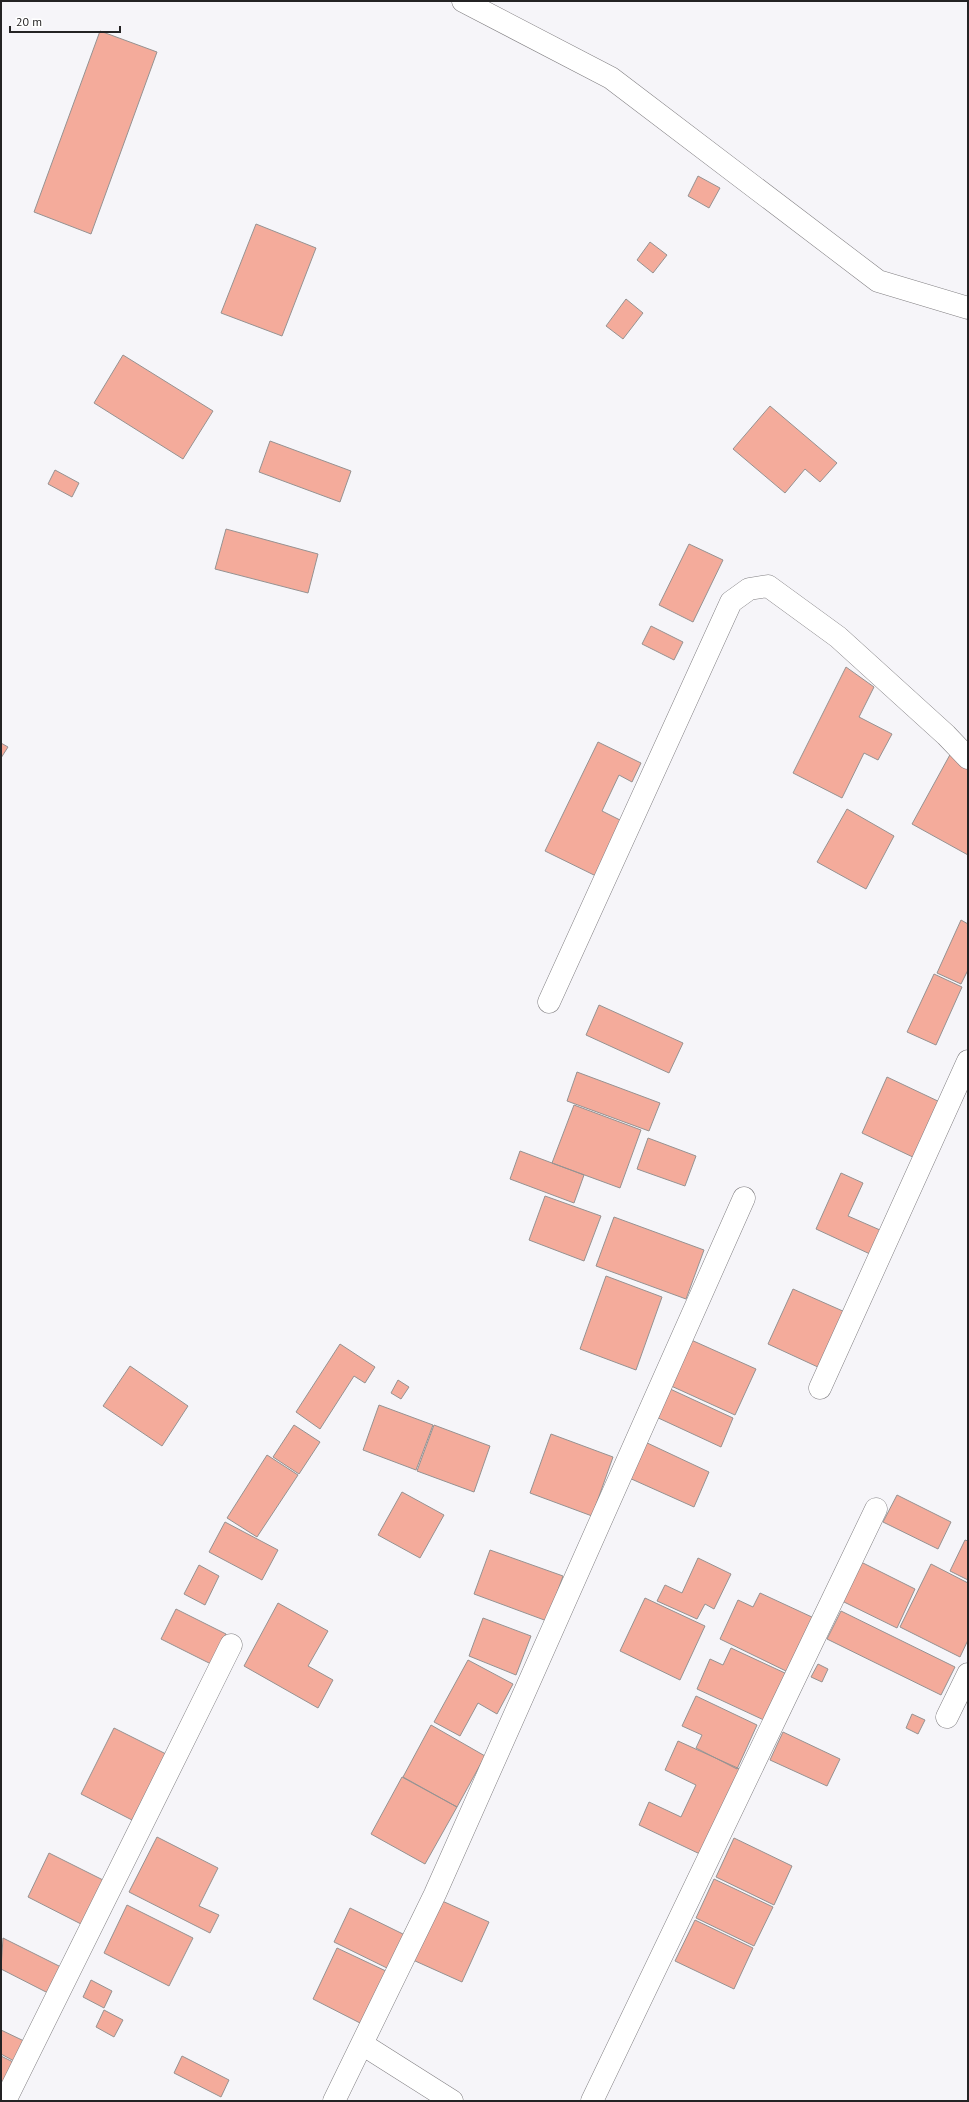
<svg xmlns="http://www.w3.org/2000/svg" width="969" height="2102" viewBox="0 0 969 2102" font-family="'PT Sans',sans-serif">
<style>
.building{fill:#f4ab9b;stroke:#969291}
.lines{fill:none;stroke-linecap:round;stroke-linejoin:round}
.minor-casing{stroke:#817f82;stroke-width:23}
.minor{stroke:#fff;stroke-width:22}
</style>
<rect width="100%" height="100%" fill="#f6f5f9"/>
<!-- building -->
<path class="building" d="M100 31 157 52 91 234 34 212Z
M698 176 720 188 709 208 688 196Z
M256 224 316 248 282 336 221 313Z
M650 242 667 255 653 273 637 260Z
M626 299 643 313 623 339 606 326Z
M123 355 213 411 183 459 94 403Z
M770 406 837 463 820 482 805 469 785 493 733 449Z
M270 441 351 471 340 502 259 472Z
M55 470 79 483 72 497 48 484Z
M226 529 318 554 308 593 215 569Z
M689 544 723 560 693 622 659 605Z
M651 626 683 642 674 660 642 644Z
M846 667 874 687 859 717 892 734 878 760 864 753 842 798 793 773Z
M598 742 641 763 632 782 619 775 602 811 622 821 596 876 545 851Z
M1 743 8 747 1 758Z
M952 751 968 768V855L912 824Z
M847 809 894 836 866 889 817 862Z
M961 920 968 924V970L961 984 937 973Z
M934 974 962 987 936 1045 907 1032Z
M599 1005 683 1043 669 1073 586 1035Z
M577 1072 660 1103 649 1131 567 1101Z
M887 1077 942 1103 917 1159 862 1133Z
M574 1105 641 1130 620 1188 552 1163Z
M648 1138 696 1156 685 1186 637 1169Z
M520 1151 584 1175 574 1203 510 1179Z
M841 1173 863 1183 848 1216 880 1230 870 1254 816 1229Z
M545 1196 601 1216 584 1261 529 1240Z
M614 1217 704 1250 686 1299 596 1266Z
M606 1276 662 1297 636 1370 580 1349Z
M793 1289 845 1312 820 1368 768 1344Z
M689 1339 756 1369 735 1415 669 1385Z
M340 1344 375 1367 365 1383 354 1376 320 1429 296 1412Z
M130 1366 188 1406 162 1446 103 1406Z
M398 1380 409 1387 401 1399 391 1393Z
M668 1388 733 1418 721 1447 654 1416Z
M379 1405 433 1425 416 1470 363 1450Z
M294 1425 320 1442 299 1474 273 1457Z
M434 1425 490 1446 474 1492 417 1471Z
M551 1434 613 1457 592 1516 530 1493Z
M643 1441 709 1472 694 1507 627 1477Z
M267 1455 298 1475 257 1537 227 1518Z
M402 1492 444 1515 420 1558 378 1535Z
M897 1495 951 1522 938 1549 883 1522Z
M225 1522 278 1550 262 1580 209 1552Z
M965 1540 968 1541V1580L950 1571Z
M490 1550 563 1576 547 1621 474 1594Z
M698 1558 731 1574 714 1609 705 1604 697 1619 657 1601 665 1585 682 1593Z
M861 1562 915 1589 897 1628 842 1601Z
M931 1564 968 1583V1640L960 1657 900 1627Z
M199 1565 219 1576 205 1605 184 1594Z
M760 1593 814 1618 788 1672 720 1639 738 1600 753 1607Z
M645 1598 705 1626 680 1680 620 1651Z
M278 1603 328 1631 308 1666 333 1680 318 1708 244 1666Z
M176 1609 226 1634 211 1664 161 1639Z
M841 1611 955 1667 941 1695 827 1639Z
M483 1618 531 1636 516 1675 469 1656Z
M731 1648 787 1674 766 1721 697 1689 710 1659 723 1665Z
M468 1660 513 1684 497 1714 478 1703 460 1736 434 1722Z
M818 1664 828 1669 822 1682 811 1677Z
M696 1696 757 1725 737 1769 696 1748 702 1735 682 1726Z
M912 1714 925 1720 918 1734 906 1728Z
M431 1725 485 1756 457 1807 403 1777Z
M114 1728 166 1754 132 1820 81 1794Z
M783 1732 840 1759 827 1786 770 1760Z
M678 1741 742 1770 702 1855 639 1825 649 1802 681 1817 696 1785 665 1770Z
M402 1777 457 1807 425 1864 371 1834Z
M157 1837 218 1868 199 1906 219 1915 210 1933 129 1892Z
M734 1838 792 1866 774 1905 716 1877Z
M49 1853 103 1880 81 1924 28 1897Z
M714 1879 773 1907 754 1946 696 1918Z
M440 1900 489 1922 462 1982 413 1960Z
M127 1905 193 1938 169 1986 104 1953Z
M350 1908 407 1936 391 1970 334 1942Z
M695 1920 753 1948 734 1989 675 1961Z
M3 1938 61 1967 48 1993 1 1969Z
M337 1948 388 1972 362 2024 313 1999Z
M91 1980 112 1991 104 2008 83 1997Z
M104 2010 123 2020 114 2037 96 2027Z
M1 2030 24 2041 14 2061 1 2054Z
M1 2056 13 2062 1 2087Z
M182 2056 229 2080 221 2097 174 2073Z"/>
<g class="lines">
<defs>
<path id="minor" d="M463 1 611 78 878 281 968 308
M549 1002 731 602 749 589 768 586 838 637 946 735 968 758
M820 1388 968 1061
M947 1717 968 1674
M362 2044 452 2101
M5 2101 231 1645
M334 2101 435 1894 744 1198
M592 2101 876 1509"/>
</defs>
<!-- minor casing -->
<use href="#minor" class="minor-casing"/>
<!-- minor -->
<use href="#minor" class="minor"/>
</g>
<!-- border -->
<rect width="969" height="2102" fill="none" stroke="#242324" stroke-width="4"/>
<!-- scale -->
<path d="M10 26v6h110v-6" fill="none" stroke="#242324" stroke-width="2"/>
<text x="16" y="26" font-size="12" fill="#242324" stroke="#ffffff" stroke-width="3" paint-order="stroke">20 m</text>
</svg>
